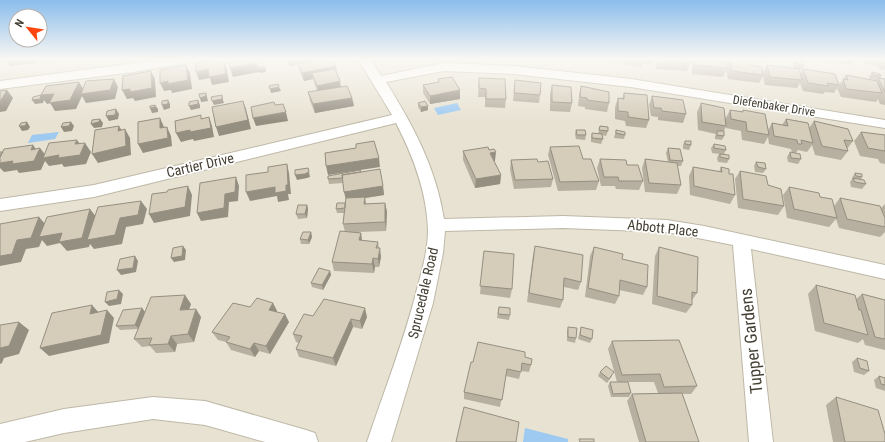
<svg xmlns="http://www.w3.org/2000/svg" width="885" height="442" viewBox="0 0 885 442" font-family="'Roboto Condensed',sans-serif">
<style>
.residential{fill:#e7e2d2}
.water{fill:#9ecaf2}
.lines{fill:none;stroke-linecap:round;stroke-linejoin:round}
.street-casing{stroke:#beb8a7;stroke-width:2}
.street{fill:#fff;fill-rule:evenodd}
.wall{fill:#b7afa0}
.shaded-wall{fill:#958f82}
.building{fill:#d5ccba;stroke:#958f82}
.labels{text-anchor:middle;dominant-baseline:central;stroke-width:3.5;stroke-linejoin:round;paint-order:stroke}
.far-street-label{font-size:12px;fill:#454034;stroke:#fff}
.street-label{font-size:14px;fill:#454034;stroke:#fff}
.near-street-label{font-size:17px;fill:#454034;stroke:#fff}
</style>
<rect width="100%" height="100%" fill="#f3f0e5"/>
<!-- residential -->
<path class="residential" d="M0 59H885V442H0Z"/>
<!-- water -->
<path class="water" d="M457 103 461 110 438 115 434 108Z
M59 132 55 139 28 143 32 135Z
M525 428 568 439V442H523Z"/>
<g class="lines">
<defs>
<path id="street" d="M166 59H191L185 63 133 72 0 89V81Z
M358 59H370L381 76 444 63 514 66 631 79 885 120V128L631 87 514 74 444 71 386 82C413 125 436 168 444 219L563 216 667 220 704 226 885 265V279L751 249 773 442H749L733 245 667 232 563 228 445 231 443 253 433 303 391 442H367C384 391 404 341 417 289 422 270 428 250 428 230 427 192 413 156 396 123L94 197 0 211V199L94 185 392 115Z
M153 397 205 401 306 430 315 433 318 442H265L205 425 153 419 64 433 25 442H0V424L64 409Z"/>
</defs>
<!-- street casing -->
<use href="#street" class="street-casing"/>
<!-- street -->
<use href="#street" class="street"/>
</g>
<!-- wall -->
<path class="wall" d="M287 59H332L340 81 341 87 352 98 354 106 315 113 310 101 308 92 317 91 313 79 304 81 300 72 298 64 314 61 289 66Z
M591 59H619L618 62 590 60Z
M623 59H655L652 65 643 64 642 67 623 64Z
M657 59H690V63L687 71 656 69Z
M692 59H718L726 61 727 59H766L764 62 757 61 756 63 750 62V65L763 73 767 65 800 74 803 69 839 85 834 93 825 92 823 94 803 91 800 83 797 88 765 85 763 76 759 83 728 79 726 70 723 77 692 74Z
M823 59H856L852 65 824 61Z
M862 59H885V70L880 69 878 66 865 64Z
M796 60 804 65 802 70 794 69 793 65Z
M872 72 881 76 880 78 885 79V105L880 104 878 99 876 102 841 97 837 88 846 75 876 81V80L870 79 869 77Z
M479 78 506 99 505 108 485 107V97H478Z
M438 79 460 90V99L430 104 423 93V85L438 82Z
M515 80 540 95 539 103 513 101Z
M552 85 572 103 570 112 550 111V94Z
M581 86 609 103 607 112 585 109V107L578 106 579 95Z
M624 93 649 120 646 128 626 126 625 121 615 119V107L618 98 622 99Z
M652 96 686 114 683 123 658 120V117L651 116 649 105Z
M418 103 428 110 421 112 418 107Z
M701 103 726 118 730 110 742 112 743 110 768 130 772 123 782 125 786 119 809 128 814 121 853 141 847 149 848 151 841 160 815 155 812 145 807 152 798 150 796 153 792 152 791 149 769 144 768 137 764 144 742 140 741 131 726 128V126L724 131V136L722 140 715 139V136L716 134 698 130 697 112Z
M600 126 608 131 606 136 602 135 603 139 601 144 591 142V138L592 133 598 134Z
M576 130 586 135 585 140 576 139 575 134Z
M616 130 625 135 624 139 614 138Z
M861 132 885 135V164L880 163 878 159 860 156 854 141Z
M685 141 691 145 689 150 683 149V145Z
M714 144 726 150 724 154 729 159 727 163 718 162 717 158 719 154 712 153 711 148Z
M550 147 583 159 599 181 596 190 558 191 548 155Z
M668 148 683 161 681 166H677L681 185 677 194 645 192 642 168 645 159 668 162 666 153Z
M463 151 495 161H494L501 175 500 184 475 188 463 160Z
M790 152 801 159 798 164 788 162 787 157Z
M600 159 627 165 643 181 639 190 616 189 615 186H601L597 168Z
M511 160 538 162 553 179 551 187 514 189 510 169Z
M756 162 766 169 763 173 755 172 754 166Z
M693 167 719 172 721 167 729 174 735 195 730 204 690 195 689 176Z
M740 171 768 185 784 206 778 215 738 208 735 179Z
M361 172 383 186 384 195 365 198 366 204 385 203 387 212 386 231 358 232 361 233 362 241 378 242 379 248 381 257 379 267H375L374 273 334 271 332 262 345 232 343 224 344 213H337L336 209 345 203 346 200 343 183 329 184 328 179Z
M855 173 862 177 861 179 866 184 862 189 851 187 850 182 852 179V178Z
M789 187 820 197 834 206 840 198 881 208 885 204V232L880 237 839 228 836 219 829 227 787 218 783 195Z
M307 205 308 209 307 218 298 219 296 214Z
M311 232 312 237 309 244H301L300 239Z
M535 246 581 282 578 290 564 287 563 300 560 308 527 302 533 255Z
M594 247 622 259 647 287 643 295 619 290V296L615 304 585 297 590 256Z
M659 247 697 293 692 300V305L686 313 652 304 655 256Z
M484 251 512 289 510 298 480 294Z
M330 271 331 275 323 290 312 287 311 283Z
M816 285 856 299 862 294 885 300V350L865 345 863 339 858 343 815 331 808 294Z
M273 303 277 311V312L289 322 270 354 259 351 255 357 231 350 226 342 218 340 212 332 250 307Z
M191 304 189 309 201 317 194 342 177 344 175 352 156 353 150 346 142 347 134 339 138 329 120 330 116 326 142 308 145 312Z
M499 307 510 315 509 320 497 318Z
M313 316 367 317 362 329 353 327 336 366 299 357 296 349 299 343 296 342 293 334Z
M568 327 576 338 575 343 567 341V331Z
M581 327 592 339 590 343 578 339Z
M612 341 697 386 691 394H682L699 442H639L627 401 632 394 658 393 654 382H628L631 393 629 397H611L608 386 610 382H617L608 349Z
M525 357 531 365 529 372 521 371 519 379 506 376 500 407 464 399V392L473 362Z
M857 358 869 371 864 375 854 372 852 362Z
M600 372 612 376 607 383 598 376Z
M879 376 885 378V391L876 388 874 380Z
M836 397 885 442H833L826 405Z"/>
<!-- shaded-wall -->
<path class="shaded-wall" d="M0 59H39L36 63 10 66 6 60 0 61Z
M43 59H71L45 62Z
M223 59 226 66 229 82 212 85 210 78 199 80 196 72 208 69Z
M288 59H313L314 61 289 66Z
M257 63 258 69 265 68 266 72 260 73 259 72 233 77 230 68Z
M186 65 190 73 192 89 172 93 171 90 164 91 160 83 168 81Z
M336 66 337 75 312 73 313 79 304 81 302 73Z
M151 71 155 79 156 97 135 101 133 98 127 99 122 90Z
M114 79 118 87 115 99 86 103 82 96 76 109 55 111 50 103 47 104 44 100 43 103 35 104 32 100 41 95 79 82 84 90Z
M340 81 341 90 319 95 317 86Z
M279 87 281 91 271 93 270 89Z
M7 90 13 98 6 111 0 112V102Z
M460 90V99L430 104V96Z
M206 93 208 101 201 102 200 98Z
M222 95 223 100 224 103 214 105 212 101Z
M352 98 354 106 315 113 313 104Z
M168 100 170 104V108L164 110 162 105Z
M198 100 200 105V108L191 110 189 106Z
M243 101 246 109 251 129 219 136 216 127Z
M155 105 158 109V112L152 113 150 108Z
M428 106V110L421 112V107Z
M116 109 119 114 118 119 109 121 106 116Z
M286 112 288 121 256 126 253 118Z
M209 117 212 126 214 137 194 141 193 139 181 142 176 133Z
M160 118 164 127V137L160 128Z
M100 119 103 123 102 127 94 128 91 124Z
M27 122 30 127 28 130 22 131 19 126Z
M71 122 74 126 72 131 64 132 61 127Z
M119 126 124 134 118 131Z
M167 127 171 136 172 146 143 153 138 144Z
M125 129 130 138 131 155 98 163 92 154Z
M77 140 83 148 85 143 91 152 86 164 64 167 62 164 49 166 45 161 41 170 19 173 17 170 4 172 0 168V163L31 150 33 145 38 152 40 148 47 157 75 144Z
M496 152 495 161 489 162 490 153Z
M379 158 380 167 328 175 326 166Z
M287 164 289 173 291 194H288L289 200 278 202 277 196 250 201 246 192 286 185Z
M308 168 310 177 307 178 297 180 295 175Z
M501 175 500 184 475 188 476 179Z
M236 177 239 186 238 201 229 202 228 217 201 221 197 213 225 194Z
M188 186 192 195 190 216 154 223 149 214Z
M383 186 384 195 365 198 366 206 346 200 344 192Z
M141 201 147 209 143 224 126 227 122 244 94 249 90 244 89 247 67 251 60 243 47 246 42 240 39 247 26 249 21 262 0 266V256L17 240 39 217 47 226 90 209 97 218H120Z
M385 203 387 212 386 231 385 222Z
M307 205 308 209 307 218 305 214Z
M311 232 312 237 309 244 308 240Z
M361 233 362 241 359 240Z
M183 246 186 250 185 260 174 262 171 258Z
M380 248 381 257 379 267 378 259Z
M135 256 138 261 136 272 121 275 117 270Z
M373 258 375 267 374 273 372 264Z
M330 271 331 275 323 290 322 285Z
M119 290 123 294 121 304 109 306 105 302Z
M185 295 191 304 186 318 180 310Z
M273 303 277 311 273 318 269 310Z
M92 305 100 314H90Z
M142 308 145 312 139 329 135 325Z
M365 308 367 317 362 329 360 321Z
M196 309 201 317 194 342 188 334Z
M107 310 114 318 109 343 49 356 40 348Z
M285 314 289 322 270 354 266 346Z
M351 319 353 327 336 366 333 358Z
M19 322 29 330 19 354 4 358 2 363 0 364V348Z
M171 336 177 344 175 352 168 344Z
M254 343 259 351 255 357 250 349Z"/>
<!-- building -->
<path class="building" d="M219 59H223L226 74 209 77 208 69 196 72 195 63Z
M228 59H255L257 63 230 68Z
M314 59H332L336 66 302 73 298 64 315 61Z
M659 59H690V63L659 60Z
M695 59H718L726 60 727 68 695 65Z
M730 59H749L750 65 762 67 763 75 732 71Z
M796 60 803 61 804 65 797 64Z
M186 65 188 80 168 84V81L160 83V70Z
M767 65 799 69 802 80 770 77Z
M264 66 265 68 258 69V67Z
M335 69 340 81 317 86 312 73Z
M803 69 835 74 839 85 827 83 829 86 808 83Z
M151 71 152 88 130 92V89L122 90 123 76Z
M872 72 880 74 881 76 873 75Z
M846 75 877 81 882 93 846 89 843 79 848 80Z
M452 77 460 90 430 96 423 85 439 82 438 79Z
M479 78 505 79 506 99H486V89L479 88Z
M878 78 885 79V92Z
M114 79 110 90 81 94 86 81Z
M515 80 541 83 540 95 514 93Z
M79 82 70 100 49 103 54 94 41 95 46 86Z
M278 84 279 87 270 89 269 86Z
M552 85 571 87 572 103 552 102Z
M347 86 352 98 313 104 308 92Z
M581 86 609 92V103L587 100V98L580 97Z
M7 90 0 102V91Z
M206 93V96L200 98 199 94Z
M624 93 647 95 649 120 628 117V112L618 111V98L624 99Z
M41 95 40 99 32 100 33 97Z
M222 95V99L212 101 211 97Z
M652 96 683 100 686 114 662 111 661 108H654Z
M168 100V104L162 105V101Z
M198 100V104L189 106V102Z
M243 101 248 120 216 127 212 107Z
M425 101 428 106 421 107 418 103Z
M274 102 275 105 283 104 286 112 253 118 251 107Z
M701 103 724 108 726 126 702 122Z
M155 105V107L150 108V106Z
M116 109 115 115 106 116 107 111Z
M730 110 743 112V110L765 114 769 135 747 131 746 122 731 119Z
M201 115V119L209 117 211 128 190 132V130L176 133 175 121Z
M160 118V128L167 127 168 138 138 144V122Z
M100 119 99 122 91 124 92 120Z
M786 119 808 123 813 143 801 140 802 144H798L797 140 774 136 772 123 788 126Z
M814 121 848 129 853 141 844 140 848 151 822 146Z
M27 122 25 126H19L21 123Z
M71 122 69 126 61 127 63 123Z
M119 126 118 131 125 129 126 146 92 154 95 130Z
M600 126 608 127V131L599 130Z
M576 130H585L586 135H577Z
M616 130 625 132V135L616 133Z
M717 131H724V136L717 135Z
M861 132 885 135V151L868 148Z
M592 133 602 134 603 139 592 138Z
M77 140 75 144 85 143 80 155 58 158 59 155 43 158 49 143Z
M374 141 379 158 326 166 325 153 356 148V144Z
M685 141H691V145L685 144Z
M714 144 725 146 726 150 714 148Z
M33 145 31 150 40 148 34 161 12 164 13 161 0 163V157L4 149Z
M579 146 583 159H591L599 181 560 182 550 147Z
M488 147 489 150 494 149 496 152 490 153 501 175 476 179 463 151Z
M668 148 680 149 683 161 670 160Z
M0 152H3L0 157Z
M790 152 800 154 801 159 791 158Z
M720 154 729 155V159L720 157Z
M537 159 538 162 548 161 553 179 515 180 511 160Z
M600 159 626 160 627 165H638L643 181H619L618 177H604Z
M645 159 677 163 681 185 649 183Z
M756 162 765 163 766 169 758 167Z
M287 164 288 185H286V191L275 193V187L246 192V175L268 172V167Z
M693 167 722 172 721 167 729 169V174H733L735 195 694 186Z
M308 168 309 172 305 174 295 175V170Z
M380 169 383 186 344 192 342 175Z
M360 170 361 172 342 175 343 178 328 179V176Z
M740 171 766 176 768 185 781 189 784 206 743 199Z
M855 173 862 174V177L856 176Z
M236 177 235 192 225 194 224 208 197 213 200 183Z
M853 178 864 180 866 184 855 182Z
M188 186 185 207 149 214 152 194 167 192 168 190Z
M789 187 819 193 820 197 832 199 837 218 794 209Z
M365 197 364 204 385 203V222L343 224 346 198Z
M840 198 880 206 885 218V227L847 219Z
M141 201 138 215 120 218 115 235 87 240 98 207Z
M337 203H345V208L336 209Z
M298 205H307L305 214H296Z
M90 209 82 238 59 242 62 233 39 237 47 217Z
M39 217 31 238 17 240 12 254 0 256V224Z
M340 231 361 233 359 240 378 242 376 248H380L378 259 373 258 372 264 332 262Z
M303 232H311L308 240 300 239Z
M183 246 182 256 171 258 173 248Z
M535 246 583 255 581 282 564 278 563 300 529 293Z
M594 247 623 254 622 259 648 265 647 287 620 280 619 296 588 288Z
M659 247 698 257 697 293 692 292V305L657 296Z
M484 251 514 254 512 289 480 286Z
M135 256 133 268 117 270 120 259Z
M319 268 330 271 322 285 311 283Z
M816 285 855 295 859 310H861L868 335 824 323Z
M119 290 117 299 105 302 107 292Z
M862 294 885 300V339L875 337Z
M185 295 180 310 196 309 188 334 171 336 168 344 149 345 152 338 134 339 151 297Z
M257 298 273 303 269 310 285 314 266 346 254 343 250 349 226 342 230 337 212 332 233 303 250 307Z
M324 299 365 308 360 321 351 319 333 358 296 349 302 336 293 334 304 314 313 316Z
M92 305 90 314 107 310 101 335 40 348 52 313Z
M499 307 510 308V315L498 314Z
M142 308 135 325 116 326 123 310Z
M19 322 9 346 0 348V325Z
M568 327 577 328 576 338 568 337Z
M581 327 593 330 592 339 580 335Z
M679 340 697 386 664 387 660 374 622 375 612 341Z
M478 342 525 352V357L532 359 531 365 522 363 521 372 507 369 502 400 464 392 471 362H473Z
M857 358 867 361 869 371 860 368Z
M606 366 614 372 609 379 600 372Z
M879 376 885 378V385L881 384Z
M610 382H628L631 393 613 394Z
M682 393 699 442H646L632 394Z
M836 397 878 410 885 434V442H845Z
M464 407 519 422 516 442H456Z
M579 439H594V442H580Z"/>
<!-- sky -->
<linearGradient id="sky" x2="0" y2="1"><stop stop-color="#8abdec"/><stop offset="0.49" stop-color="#faf8f3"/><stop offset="1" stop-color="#faf8f3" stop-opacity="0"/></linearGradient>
<rect width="885" height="121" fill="url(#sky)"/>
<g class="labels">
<!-- far-street labels -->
<g class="far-street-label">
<text transform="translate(774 106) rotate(9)">Diefenbaker Drive</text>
</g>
<!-- street labels -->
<g class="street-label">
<text transform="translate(200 165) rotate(-13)">Cartier Drive</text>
<text transform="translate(663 228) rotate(6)">Abbott Place</text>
<text transform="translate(423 293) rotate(-77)">Sprucedale Road</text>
</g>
<!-- near-street labels -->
<g class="near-street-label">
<text transform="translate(751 341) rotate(-96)">Tupper Gardens</text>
</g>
</g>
<!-- north arrow -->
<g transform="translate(28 28) rotate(300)"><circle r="19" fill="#ffffff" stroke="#b5b3ae"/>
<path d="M0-3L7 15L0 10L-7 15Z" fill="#ff450f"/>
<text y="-6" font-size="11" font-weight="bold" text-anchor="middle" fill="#454034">N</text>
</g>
</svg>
